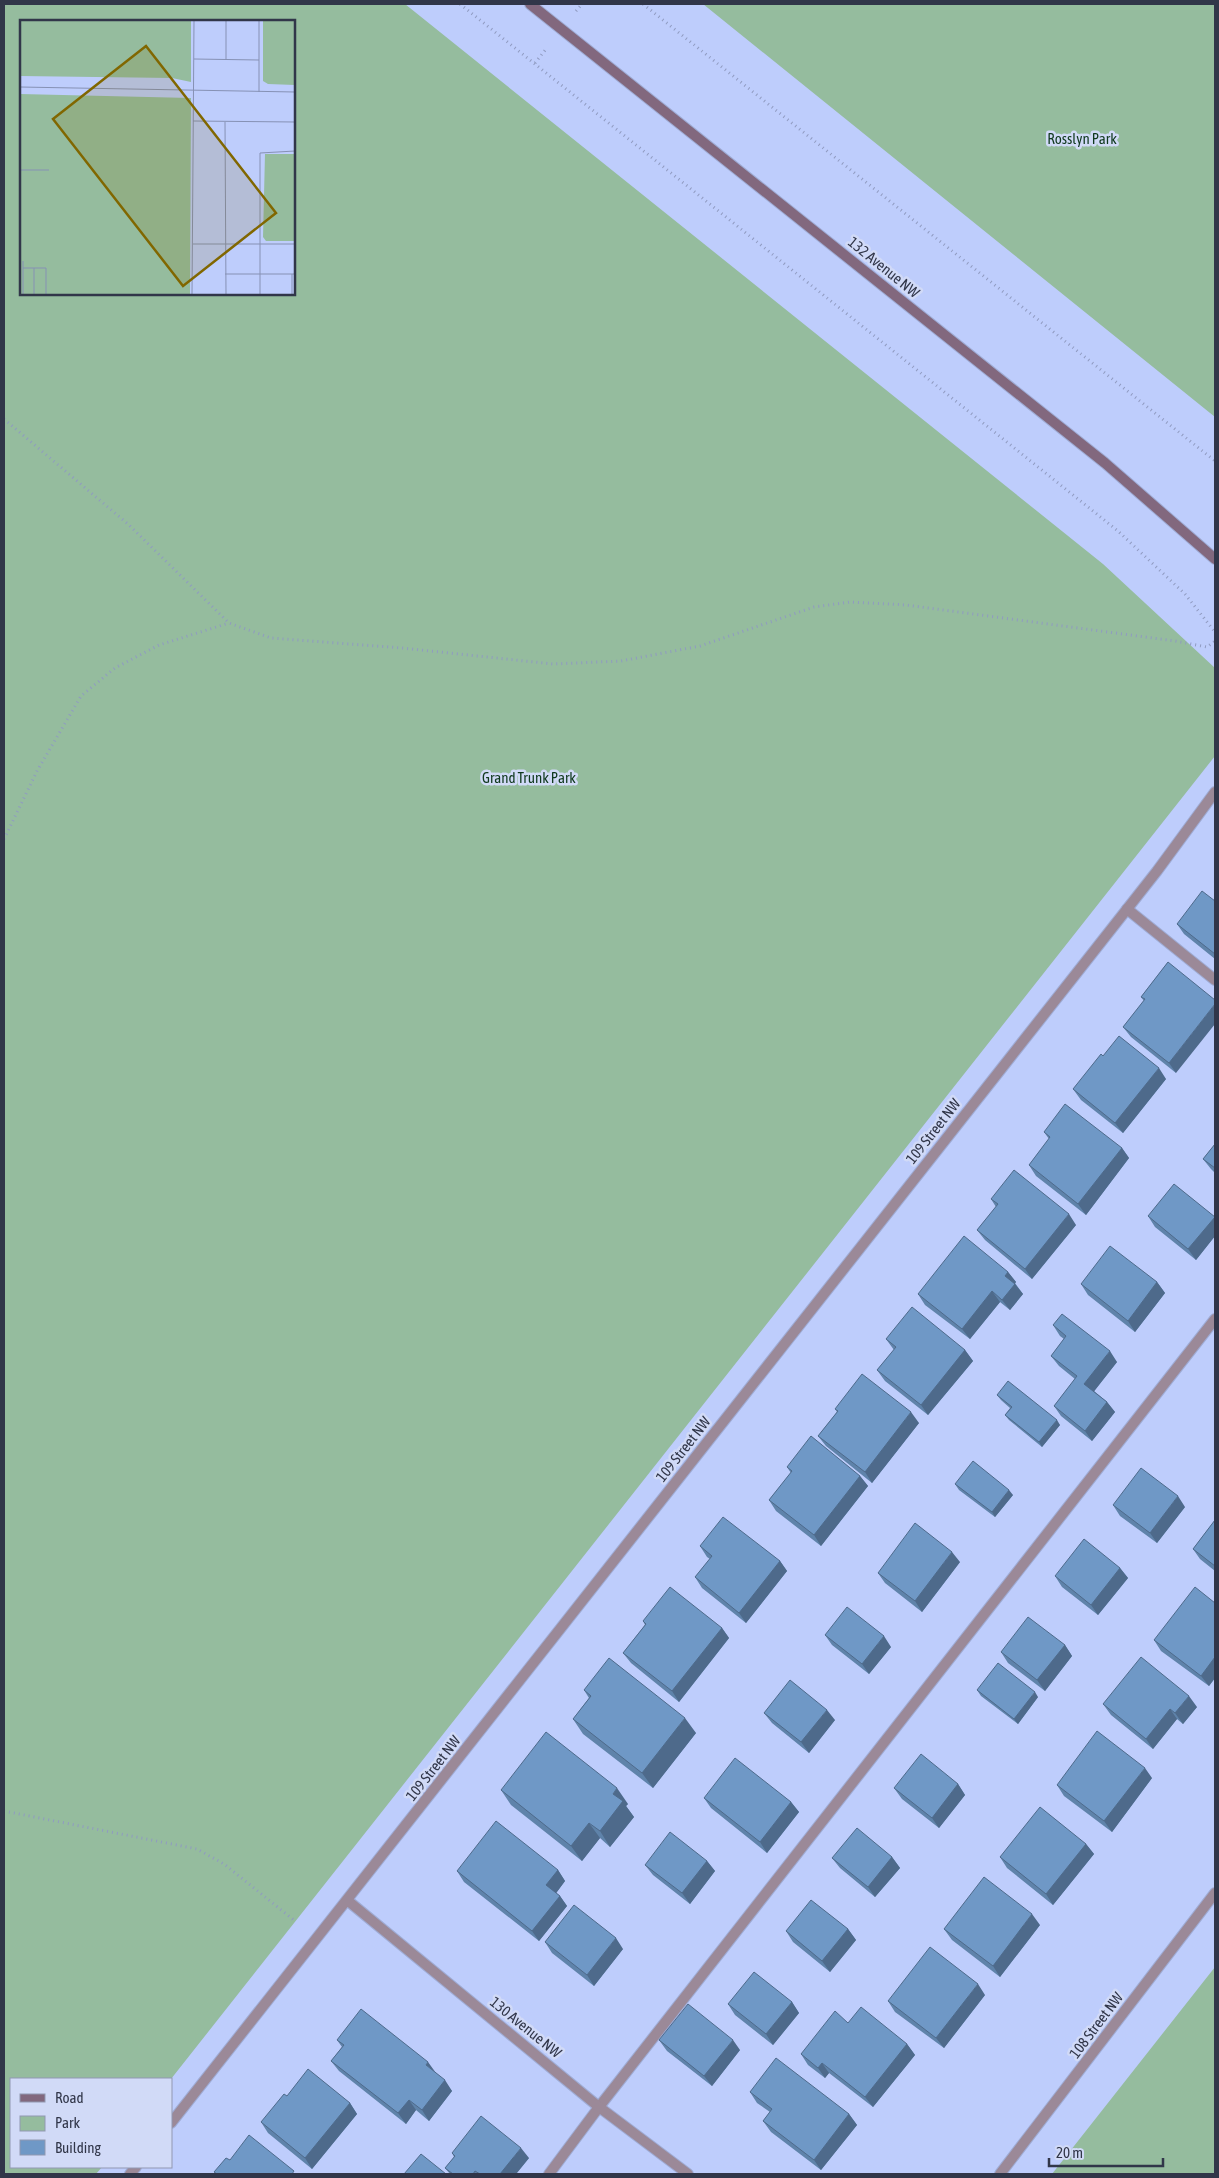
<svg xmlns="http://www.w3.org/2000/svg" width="1219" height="2178" viewBox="0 0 1219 2178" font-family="'Asap Condensed',sans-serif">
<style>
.green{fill:#95bc9e;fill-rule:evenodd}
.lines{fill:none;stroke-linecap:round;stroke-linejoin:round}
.lane-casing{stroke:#9facd5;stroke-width:12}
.street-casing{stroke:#9facd5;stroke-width:12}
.secondary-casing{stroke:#9facd5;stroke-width:12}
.path{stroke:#909bc1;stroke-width:3;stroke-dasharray:1 4;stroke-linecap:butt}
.lane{stroke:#9b8998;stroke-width:10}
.street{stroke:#9b8998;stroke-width:10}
.secondary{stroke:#82687e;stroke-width:10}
.wall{fill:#5f83aa}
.shaded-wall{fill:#4e6a8b}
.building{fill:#6f98c6;stroke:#4e6a8b}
.labels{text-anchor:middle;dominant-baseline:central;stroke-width:5;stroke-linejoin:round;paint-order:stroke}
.park-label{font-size:15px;fill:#10391e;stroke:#d1daf7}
.street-label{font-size:15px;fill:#313649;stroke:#d1daf7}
.inset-road{fill:none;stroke:#8691b4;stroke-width:1}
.view{fill:#816700;fill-opacity:0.15;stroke:#816700;stroke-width:2.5}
.inset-edge{fill:none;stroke:#313649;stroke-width:2.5}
</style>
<rect width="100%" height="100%" fill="#becdfc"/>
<!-- green -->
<path class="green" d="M4 4H405L1103 564 1215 668V756L171 2079H11V2167H102L96 2174H4ZM294 21V294H21V21Z
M703 4H1215V417Z
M1215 1967V2174H1052Z"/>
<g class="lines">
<defs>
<path id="lane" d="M1127 909 1215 980
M549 2174 599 2107 1215 1319"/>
<path id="street" d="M347 1900 599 2107 688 2174
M171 2123 1157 871 1215 792
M130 2174 136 2167
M1000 2174 1215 1893"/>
<path id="secondary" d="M530 4 1105 463 1215 559"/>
</defs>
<!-- lane casing -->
<use href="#lane" class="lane-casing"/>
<!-- street casing -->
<use href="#street" class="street-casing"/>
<!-- secondary casing -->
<use href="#secondary" class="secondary-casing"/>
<!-- path -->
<path class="path" d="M460 4 1118 531 1185 594 1215 632
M643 4 1215 461
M576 11 582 4
M535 63 546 49
M4 419 129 525 229 623 271 638 402 648 553 664 621 661 700 646 814 607 850 602 906 605 1175 641 1207 647 1215 641
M4 839 37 771 81 696 115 668 159 645 229 623
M4 1811 197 1849 224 1864 295 1921"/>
<!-- lane -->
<use href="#lane" class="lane"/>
<!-- street -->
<use href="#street" class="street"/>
<!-- secondary -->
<use href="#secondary" class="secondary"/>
</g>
<!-- wall -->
<path class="wall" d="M1215 901V959L1184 934 1177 924Z
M1168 962 1176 1073 1131 1037 1123 1027 1144 1001 1141 997Z
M1103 1056 1166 1079 1123 1133 1081 1100 1073 1089Z
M1044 1132 1122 1148 1129 1158 1086 1215 1036 1176 1029 1165 1049 1139Z
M1215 1144V1173L1211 1169 1203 1159Z
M991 1199 1076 1225 1032 1279 985 1240 977 1230 996 1207Z
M1148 1216 1215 1217V1236L1196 1260 1155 1227Z
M1008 1272 1016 1282 1015 1283 1023 1294 1010 1310 1000 1302 970 1339 925 1305 918 1294Z
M1157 1282 1165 1293 1135 1332 1088 1295 1081 1284Z
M1053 1325 1117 1362 1094 1391 1107 1402 1115 1412 1092 1441 1061 1416 1054 1406 1075 1379 1059 1366 1051 1356 1064 1339 1060 1336Z
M886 1339 965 1350 973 1361 928 1415 885 1381 877 1370 894 1350Z
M997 1395 1060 1425 1042 1447 1009 1420 1005 1415 1010 1408 1001 1400Z
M835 1409 919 1423 872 1483 826 1446 818 1436 837 1412Z
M787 1467 860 1476 868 1486 821 1546 776 1511 769 1500 791 1473Z
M955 1484 1013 1495 995 1517 959 1490Z
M1113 1505 1185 1507 1157 1543 1120 1516Z
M1215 1520V1571L1200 1559 1193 1549Z
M700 1546 780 1561 787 1571 746 1623 702 1588 695 1577 710 1559 707 1557Z
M960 1562 922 1612 885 1583 878 1573Z
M1120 1568 1128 1578 1098 1615 1062 1587 1055 1576Z
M1215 1603V1678L1209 1686 1161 1651 1154 1640Z
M643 1621 722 1628 729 1638 679 1702 631 1663 623 1653 645 1625Z
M825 1635 891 1647 869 1674 832 1645Z
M1065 1645 1072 1656 1045 1691 1008 1663 1001 1652Z
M584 1690 696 1733 653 1788 583 1734 573 1719 589 1698Z
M977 1690 1038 1697 1018 1724 981 1696Z
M1103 1704 1197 1707 1183 1724 1177 1719 1153 1749 1111 1715Z
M764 1713 835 1720 809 1753 772 1723Z
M1152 1778 1112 1832 1064 1796 1057 1785Z
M958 1784 965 1795 939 1828 902 1799 894 1788Z
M501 1790 628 1804 626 1806 634 1817 610 1847 600 1838 582 1861 511 1805Z
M704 1798 791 1802 799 1812 767 1853 711 1808Z
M1086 1844 1094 1854 1053 1905 1007 1868 1000 1857Z
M892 1857 900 1868 875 1897 840 1868 832 1858Z
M707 1861 715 1871 690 1904 653 1875 645 1865Z
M558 1870 565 1881 556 1893 560 1896 567 1906 539 1941 464 1882 457 1871Z
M1040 1925 1000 1977 952 1940 944 1929Z
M848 1929 856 1940 830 1972 793 1942 786 1931Z
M545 1942 623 1949 594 1986 552 1953Z
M985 1995 944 2048 895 2012 888 2001Z
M792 2002 799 2013 773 2045 735 2015 728 2004Z
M848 2023 907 2044 915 2055 873 2107 829 2073 825 2078 808 2065 801 2054Z
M337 2040 436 2073 452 2091 429 2121 416 2110 406 2124 339 2071 331 2061 342 2047Z
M659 2040 740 2050 712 2086 667 2051Z
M750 2092 849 2114 857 2125 821 2170 771 2132 763 2121 770 2112 757 2103Z
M350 2103 357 2114 312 2169 268 2133 261 2122Z
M452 2153 529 2158 516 2174H450L445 2168 454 2157Z"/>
<!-- shaded-wall -->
<path class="shaded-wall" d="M1215 1004V1024L1176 1073 1169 1063Z
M1159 1068 1166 1079 1123 1133 1115 1123Z
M1122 1148 1129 1158 1086 1215 1078 1204Z
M1069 1214 1076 1225 1032 1279 1025 1269Z
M1215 1217V1236L1196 1260 1188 1249Z
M1008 1272 1016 1282 1013 1286 1005 1276Z
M1157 1282 1165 1293 1135 1332 1128 1321Z
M1015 1284 1023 1294 1010 1310 1002 1300Z
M992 1291 1000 1302 970 1339 962 1329Z
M965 1350 973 1361 928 1415 921 1405Z
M1110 1351 1117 1362 1092 1394 1084 1384Z
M1107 1402 1115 1412 1092 1441 1085 1431Z
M911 1412 919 1423 872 1483 865 1472Z
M1057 1420 1060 1425 1042 1447 1039 1442Z
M860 1476 868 1486 821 1546 814 1535Z
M1009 1490 1013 1495 995 1517 992 1512Z
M1178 1496 1185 1507 1157 1543 1150 1533Z
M952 1552 960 1562 922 1612 915 1601Z
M780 1561 787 1571 746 1623 739 1613Z
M1120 1568 1128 1578 1098 1615 1091 1605Z
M722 1628 729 1638 679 1702 672 1691Z
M884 1636 891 1647 869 1674 862 1664Z
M1065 1645 1072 1656 1045 1691 1037 1680Z
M1215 1657V1678L1209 1686 1201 1676Z
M1035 1692 1038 1697 1018 1724 1014 1719Z
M1189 1696 1197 1707 1183 1724 1175 1713Z
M1170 1709 1177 1719 1153 1749 1146 1739Z
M827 1710 835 1720 809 1753 801 1742Z
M685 1718 696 1733 653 1788 642 1773Z
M1145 1768 1152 1778 1112 1832 1104 1821Z
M958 1784 965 1795 939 1828 932 1818Z
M617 1788 628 1804 626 1806 634 1817 610 1847 600 1831 613 1794Z
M791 1802 799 1812 767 1853 760 1842Z
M589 1823 600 1838 582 1861 571 1846Z
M1086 1844 1094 1854 1053 1905 1046 1894Z
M892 1857 900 1868 875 1897 868 1887Z
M707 1861 715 1871 690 1904 682 1893Z
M558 1870 565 1881 554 1896 546 1885Z
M560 1896 567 1906 539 1941 532 1931Z
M1032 1914 1040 1925 1000 1977 993 1966Z
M848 1929 856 1940 830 1972 822 1961Z
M616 1938 623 1949 594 1986 587 1975Z
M978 1984 985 1995 944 2048 936 2038Z
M792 2002 799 2013 773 2045 766 2034Z
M733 2040 740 2050 712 2086 704 2076Z
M907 2044 915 2055 873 2107 865 2097Z
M428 2062 436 2073 426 2065Z
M822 2063 829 2073 825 2078 818 2068Z
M445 2080 452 2091 429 2121 422 2110Z
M409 2100 416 2110 406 2124 398 2113Z
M350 2103 357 2114 312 2169 305 2158Z
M849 2114 857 2125 821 2170 814 2160Z
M521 2148 529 2158 516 2174H500Z"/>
<!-- building -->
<path class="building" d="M1202 891 1215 901V954L1177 924Z
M1168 962 1215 1000V1004L1169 1063 1123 1027 1145 999 1141 997Z
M1119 1036 1159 1068 1115 1123 1073 1089 1101 1054 1103 1056Z
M1065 1104 1122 1148 1078 1204 1029 1165 1050 1137 1044 1132Z
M1215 1144V1168L1203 1159Z
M1014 1170 1069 1214 1025 1269 977 1230 998 1204 991 1199Z
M1174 1184 1215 1217 1188 1249 1148 1216Z
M964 1236 1008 1272 1005 1276 1015 1284 1002 1300 992 1291 962 1329 918 1294Z
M1110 1246 1157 1282 1128 1321 1081 1284Z
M912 1307 965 1350 921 1405 877 1370 896 1347 886 1339Z
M1062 1314 1110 1351 1084 1384 1107 1402 1085 1431 1054 1406 1077 1376 1051 1356 1066 1336 1053 1325Z
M862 1374 911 1412 865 1472 818 1436 838 1411 835 1409Z
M1008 1381 1057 1420 1039 1442 1005 1415 1012 1407 997 1395Z
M811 1436 860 1476 814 1535 769 1500 792 1471 787 1467Z
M973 1461 1009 1490 992 1512 955 1484Z
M1141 1468 1178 1496 1150 1533 1113 1505Z
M723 1517 780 1561 739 1613 695 1577 712 1556 700 1546Z
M1215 1520V1566L1193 1549Z
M915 1523 952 1552 915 1601 878 1573Z
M1084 1539 1120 1568 1091 1605 1055 1576Z
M670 1587 722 1628 672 1691 623 1653 646 1624 643 1621Z
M1195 1587 1215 1603V1657L1201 1676 1154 1640Z
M847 1607 884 1636 862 1664 825 1635Z
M1028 1617 1065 1645 1037 1680 1001 1652Z
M1141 1657 1189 1696 1175 1713 1170 1709 1146 1739 1103 1704Z
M609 1658 685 1718 642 1773 573 1719 591 1696 584 1690Z
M998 1663 1035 1692 1014 1719 977 1690Z
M790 1680 827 1710 801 1742 764 1713Z
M1097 1731 1145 1768 1104 1821 1057 1785Z
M546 1732 617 1788 613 1794 623 1801 600 1831 589 1823 571 1846 501 1790Z
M921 1754 958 1784 932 1818 894 1788Z
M735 1758 791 1802 760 1842 704 1798Z
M1040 1807 1086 1844 1046 1894 1000 1857Z
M496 1821 558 1870 546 1885 560 1896 532 1931 457 1871Z
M857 1828 892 1857 868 1887 832 1858Z
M670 1832 707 1861 682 1893 645 1865Z
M984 1877 1032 1914 993 1966 944 1929Z
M811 1900 848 1929 822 1961 786 1931Z
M574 1905 616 1938 587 1975 545 1942Z
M930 1947 978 1984 936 2038 888 2001Z
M754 1972 792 2002 766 2034 728 2004Z
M688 2004 733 2040 704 2076 659 2040Z
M861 2007 907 2044 865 2097 822 2063 818 2068 801 2054 835 2011 848 2023Z
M361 2009 428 2062 426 2065 445 2080 422 2110 409 2100 398 2113 331 2061 344 2045 337 2040Z
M776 2058 849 2114 814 2160 763 2121 772 2109 750 2092Z
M308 2069 350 2103 305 2158 261 2122 284 2094 287 2096Z
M481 2116 521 2148 500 2174H480L475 2171 473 2174H453L445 2168 455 2156 452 2153Z
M249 2135 294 2171 292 2174H217L214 2172 226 2158 230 2160Z
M421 2154 446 2174H404Z"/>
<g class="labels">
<!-- park labels -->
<g class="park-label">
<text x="1082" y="138">Rosslyn Park</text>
<text x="529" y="777">Grand Trunk Park</text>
</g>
<!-- street labels -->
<g class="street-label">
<text transform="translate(884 267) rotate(39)">132 Avenue NW</text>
<text transform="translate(933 1131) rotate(-52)">109 Street NW</text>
<text transform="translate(683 1449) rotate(-52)">109 Street NW</text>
<text transform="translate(433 1768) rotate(-52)">109 Street NW</text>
<text transform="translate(1096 2025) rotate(-53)">108 Street NW</text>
<text transform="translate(526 2027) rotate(39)">130 Avenue NW</text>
</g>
</g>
<!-- overview -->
<g transform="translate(20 20)">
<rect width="275" height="275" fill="#becdfc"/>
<path d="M0 0H171V62L152 58 0 56ZM243 0H275V65L248 64 243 61ZM0 74 171 78 170 275H0ZM245 134H275V221H246L243 217Z" fill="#95bc9e"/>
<path class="inset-road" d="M206 0V40M239 0V72M174 39 239 40M0 67 275 72M173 101 275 102M205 102 206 275M0 150H29M173 224H275M3 248H26V275M14 248V275M205 254H275M272 254V275M3 275V241M172 275 174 0M240 275V133L275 131"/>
<path class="view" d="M126 26 256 193 163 266 33 99Z"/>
<rect width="275" height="275" class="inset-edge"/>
</g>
<!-- border -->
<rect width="1219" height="2178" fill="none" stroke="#313649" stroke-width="10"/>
<!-- legend -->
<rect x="10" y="2078" width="162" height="90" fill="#d1daf7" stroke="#9198b1"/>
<rect x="20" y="2094" width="25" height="8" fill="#82687e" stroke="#9198b1"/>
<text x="55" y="2103" font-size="15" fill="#313649">Road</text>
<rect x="20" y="2116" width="25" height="15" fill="#95bc9e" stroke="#9198b1"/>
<text x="55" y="2128" font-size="15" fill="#313649">Park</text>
<rect x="20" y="2140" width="25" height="15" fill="#6f98c6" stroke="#9198b1"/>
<text x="55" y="2153" font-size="15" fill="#313649">Building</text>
<!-- scale -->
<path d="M1049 2158v8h114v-8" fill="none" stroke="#313649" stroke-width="2.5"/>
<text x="1056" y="2158" font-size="15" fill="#313649" stroke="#d1daf7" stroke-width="4" paint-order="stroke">20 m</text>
</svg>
